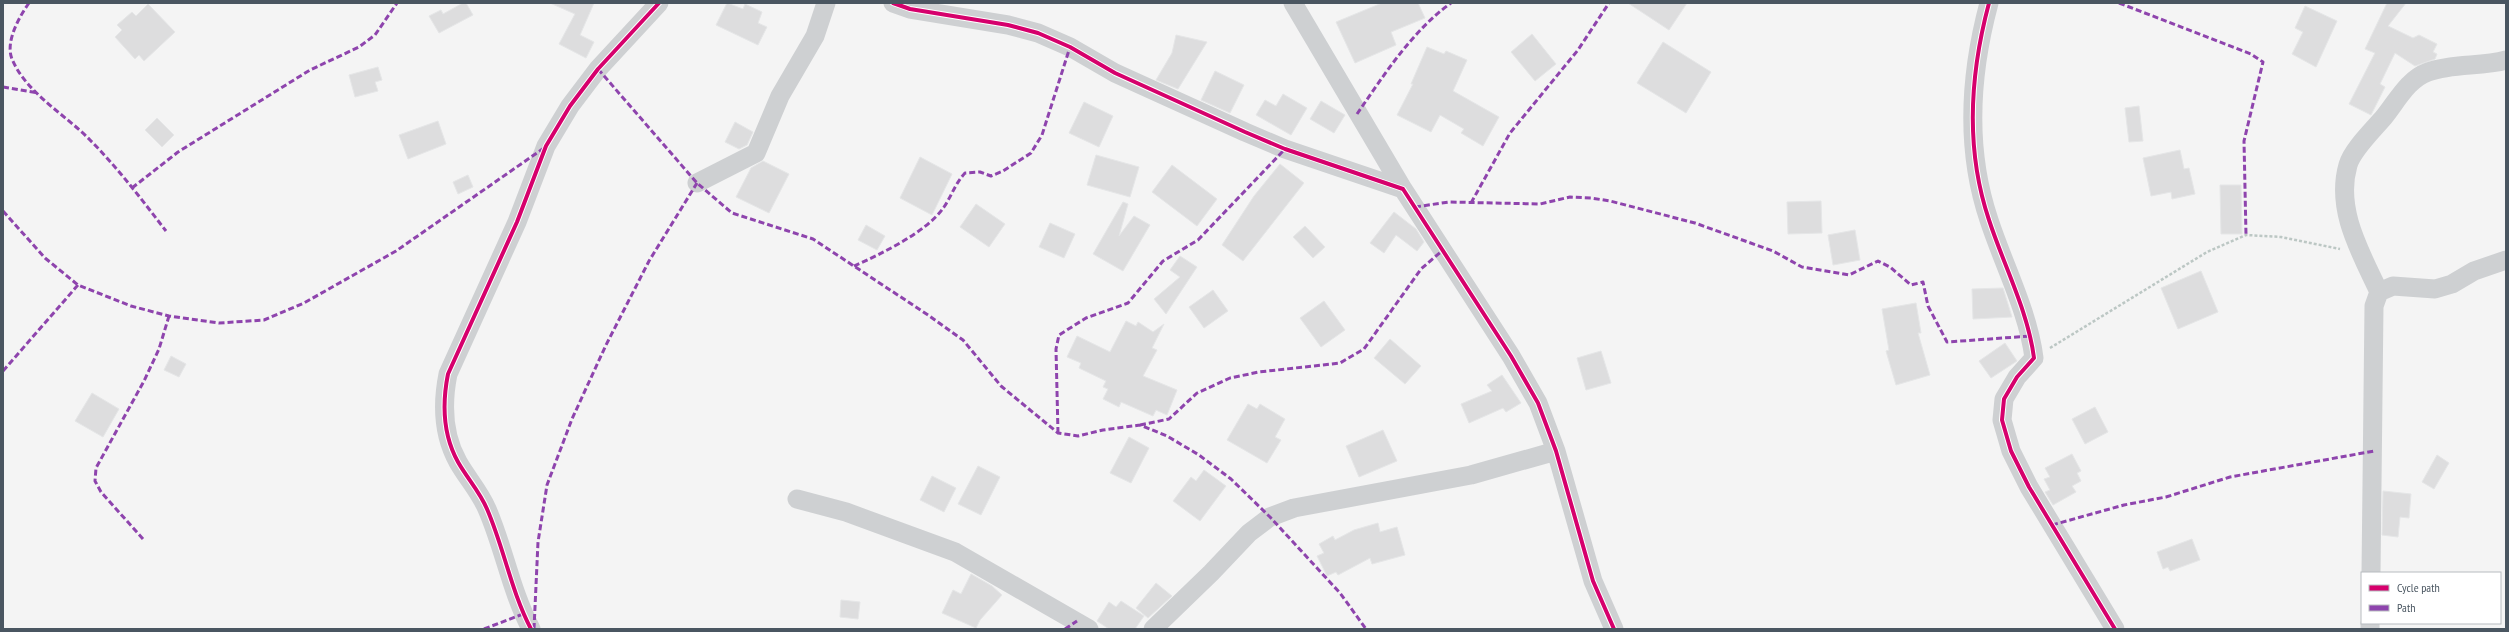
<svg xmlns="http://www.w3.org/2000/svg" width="2509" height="632" viewBox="0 0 2509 632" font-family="'PT Sans Narrow',sans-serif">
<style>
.building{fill:#ddddde;stroke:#e5e6e7}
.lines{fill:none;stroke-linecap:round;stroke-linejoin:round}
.path{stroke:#bcc7c4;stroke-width:2.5;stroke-dasharray:3 2;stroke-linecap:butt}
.street{stroke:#ced0d2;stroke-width:19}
.quiet{stroke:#8e44ad;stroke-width:3;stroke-dasharray:6 3;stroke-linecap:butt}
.cycleway-casing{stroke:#fff;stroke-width:6}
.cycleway{stroke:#d6006c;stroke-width:4}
</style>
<rect width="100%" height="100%" fill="#f4f4f4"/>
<!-- building -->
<path class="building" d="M463 3H466L473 15 439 33 429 16 441 10 443 14Z
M550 3H594L580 35 594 42 586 58 559 44 575 14Z
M727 3 743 9 745 4 762 12 758 23 767 27 758 45 716 25Z
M1382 3H1418L1425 18 1391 32 1396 45 1355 63 1336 22Z
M1628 3H1687L1669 30Z
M2387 3H2406L2388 26 2413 38 2419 35 2437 44 2433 52 2437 54 2435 59 2415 66 2395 53 2380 84 2385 87 2371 115 2349 104 2375 53 2365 49Z
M148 4 175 32 144 61 139 55 135 59 115 37 122 30 117 25 132 12 136 16Z
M2305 6 2337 21 2316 67 2292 54 2303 32 2295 28Z
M1532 34 1556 64 1535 81 1511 52Z
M1176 35 1207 42 1178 89 1156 80 1172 53Z
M1663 42 1711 72 1686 113 1637 83Z
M1427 47 1444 54 1446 51 1467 60 1453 91 1499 117 1483 146 1461 133 1464 129 1440 115 1431 132 1397 115 1413 84H1411Z
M378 67 382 80 375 82 378 91 355 97 349 75Z
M1215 71 1244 85 1230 113 1201 100Z
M1283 94 1307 108 1291 135 1256 115 1265 100 1276 106Z
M1321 101 1345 115 1334 133 1310 119Z
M1084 102 1113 116 1099 147 1069 133Z
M2139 106 2143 141 2129 142 2125 108Z
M157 118 174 135 162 147 145 130Z
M438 121 446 144 408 159 399 135Z
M735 122 753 132 747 145 739 149 725 142Z
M2180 150 2184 169 2189 168 2195 194 2172 199 2171 192 2151 196 2143 158Z
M1096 155 1139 167 1130 197 1087 185Z
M920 157 952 174 932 215 900 198Z
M763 161 789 174 769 213 736 197 751 168Z
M1280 164 1304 183 1243 261 1222 245 1254 196Z
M1172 165 1217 199 1197 226 1152 192Z
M468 175 473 187 458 194 453 182Z
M2220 185H2241L2242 234H2221Z
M1821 201 1822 233 1788 234 1787 202Z
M1123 202 1128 204 1119 236 1134 216 1150 225 1123 271 1093 254Z
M976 204 1005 224 989 247 960 227Z
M1394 212 1416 229 1424 242 1417 251 1396 235 1384 253 1370 243Z
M1050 223 1075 234 1064 258 1039 247Z
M866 225 885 236 877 250 858 240Z
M1305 226 1325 247 1313 258 1293 237Z
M1855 230 1860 260 1833 265 1828 235Z
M1180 256 1197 267 1166 314 1154 299 1180 277 1170 270Z
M2201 271 2218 312 2178 329 2161 288Z
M2003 288 2012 317 1973 319 1972 289Z
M1213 290 1228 311 1204 328 1189 307Z
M1324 301 1345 330 1321 347 1300 318Z
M1916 303 1921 333H1918L1930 375 1896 385 1886 351 1889 350 1882 309Z
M1126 321 1136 326 1138 322 1153 332 1164 324 1152 348 1157 350 1143 376 1177 390 1167 415 1156 410 1153 416 1121 402 1119 407 1103 399 1108 389 1103 387 1106 381 1079 368 1081 363 1067 357 1077 336 1110 352Z
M1390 339 1421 366 1405 384 1374 358Z
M2005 343 2017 361 1991 378 1979 361Z
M1601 351 1611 383 1586 390 1577 358Z
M171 356 186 364 179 377 164 370Z
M1502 375 1521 403 1506 412 1503 408 1469 423 1461 404 1492 391 1487 385Z
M92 393 119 409 103 437 75 421Z
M1248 404 1257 409 1260 404 1285 419 1275 437 1281 440 1267 463 1227 440Z
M2095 407 2108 432 2085 444 2072 419Z
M1383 430 1397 461 1359 477 1346 446Z
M1129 437 1149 448 1131 483 1110 473Z
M2072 454 2081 471 2077 473 2081 481 2072 486 2076 492 2053 505 2045 492 2050 490 2044 479 2050 477 2045 468Z
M2437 455 2449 463 2434 489 2422 482Z
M978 466 1000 477 981 515 958 504Z
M1204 470 1226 486 1200 521 1173 501 1191 477 1196 481Z
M932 476 956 488 944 512 920 500Z
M2383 491 2411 494 2409 518 2400 517 2398 537 2382 535Z
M1378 523 1380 532 1397 527 1405 555 1372 564 1370 558 1338 575 1336 572 1327 576 1317 556 1324 553 1319 544 1333 536 1335 540 1354 530Z
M2192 539 2200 560 2170 571 2168 567 2163 569 2157 552Z
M971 574 992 586 1002 595 980 620 976 628 942 613 953 590 961 594Z
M1156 583 1172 596 1148 618 1136 608Z
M841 600 860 602 858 619 840 617Z
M1121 601 1144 616 1135 629H1109L1097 621 1109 602 1116 607Z"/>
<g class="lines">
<!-- path -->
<path class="path" d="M2050 348 2207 252 2246 235 2281 237 2340 249"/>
<!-- street -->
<path class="street" d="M893 3 910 9 1008 25 1038 33 1070 47 1115 73 1245 132 1285 149 1403 189 1511 356 1538 403 1556 451 1593 581 1614 629
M1293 3 1403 189
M1989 3C1970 74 1965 149 1989 220 2004 266 2028 311 2034 358L2017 377 2004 399 2002 420 2011 451 2029 487 2115 629
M697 183 756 153 780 96 815 36 826 3
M2379 292C2361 253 2335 210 2348 165 2352 150 2373 130 2384 117 2397 101 2408 79 2428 72 2453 63 2481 67 2506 60
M797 499 846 512 955 552 1089 629
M2371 573 2374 306 2379 292 2393 286 2435 289 2452 284 2474 271 2506 260
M531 629C511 591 504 548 487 509 480 492 467 478 458 462 443 435 442 404 448 374L517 222 546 146 570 106 598 69 659 3
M1153 629 1211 573 1249 533 1270 517 1294 508 1471 475 1556 451
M2370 629V623"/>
<!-- quiet -->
<path class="quiet" d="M29 3C19 17 5 42 12 59 26 93 66 115 90 140 118 168 142 200 166 231
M2119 3 2251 54 2263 62 2244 141 2246 235
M598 69 697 183 732 213 813 239 928 315 963 340 1001 386 1058 433 1078 436 1103 430 1140 425 1167 436 1199 455 1231 479 1270 517 1340 593 1366 629
M3 87 38 93
M1357 114C1384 75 1412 31 1451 3
M132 188 178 152 310 70 359 47 375 35 397 3
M1471 203 1510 133 1578 50 1609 3
M1415 207 1449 202 1540 204 1570 197 1591 198 1610 201 1695 223 1773 251 1802 267 1849 275 1878 261 1890 267 1911 285 1923 282 1928 306 1947 342 2031 336
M3 211 45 258 78 285 131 306 169 316 219 323 264 320 304 303 396 251 544 148
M854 266C881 254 927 232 944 207 952 195 955 184 965 173L980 172 991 176 1003 171 1031 153 1042 135 1070 47
M3 371 78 285
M1140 425 1169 419 1197 393 1230 378 1259 372 1340 363 1364 349 1421 269 1443 250
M1058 433 1056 349 1059 335 1086 318 1128 303 1163 261 1198 240 1285 149
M2052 525 2124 505 2166 497 2230 477 2374 451
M143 539 101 492 95 481 96 468 144 381 159 349 169 316
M484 629 523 614
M534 629 538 542 547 485 572 419 606 345 649 261 697 183
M1065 629 1077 621"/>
<defs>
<path id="cycleway" d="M893 3 910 9 1008 25 1038 33 1070 47 1115 73 1245 132 1285 149 1403 189 1511 356 1538 403 1556 451 1593 581 1614 629
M1989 3C1970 74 1965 149 1989 220 2004 266 2028 311 2034 358L2017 377 2004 399 2002 420 2011 451 2029 487 2115 629
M531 629C511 591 504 548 487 509 480 492 467 478 458 462 443 435 442 404 448 374L517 222 546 146 570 106 598 69 659 3"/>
</defs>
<!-- cycleway casing -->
<use href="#cycleway" class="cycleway-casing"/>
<!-- cycleway -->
<use href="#cycleway" class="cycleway"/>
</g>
<!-- border -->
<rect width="2509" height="632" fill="none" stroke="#4a5661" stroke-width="8"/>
<!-- legend -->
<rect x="2361" y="572" width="140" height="52" fill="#ffffff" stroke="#b7bbc0"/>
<rect x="2369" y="585" width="20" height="6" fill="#d6006c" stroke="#b7bbc0"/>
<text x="2397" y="592" font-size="12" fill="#4a5661">Cycle path</text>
<rect x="2369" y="605" width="20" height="6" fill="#8e44ad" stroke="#b7bbc0"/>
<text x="2397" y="612" font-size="12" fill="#4a5661">Path</text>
</svg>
